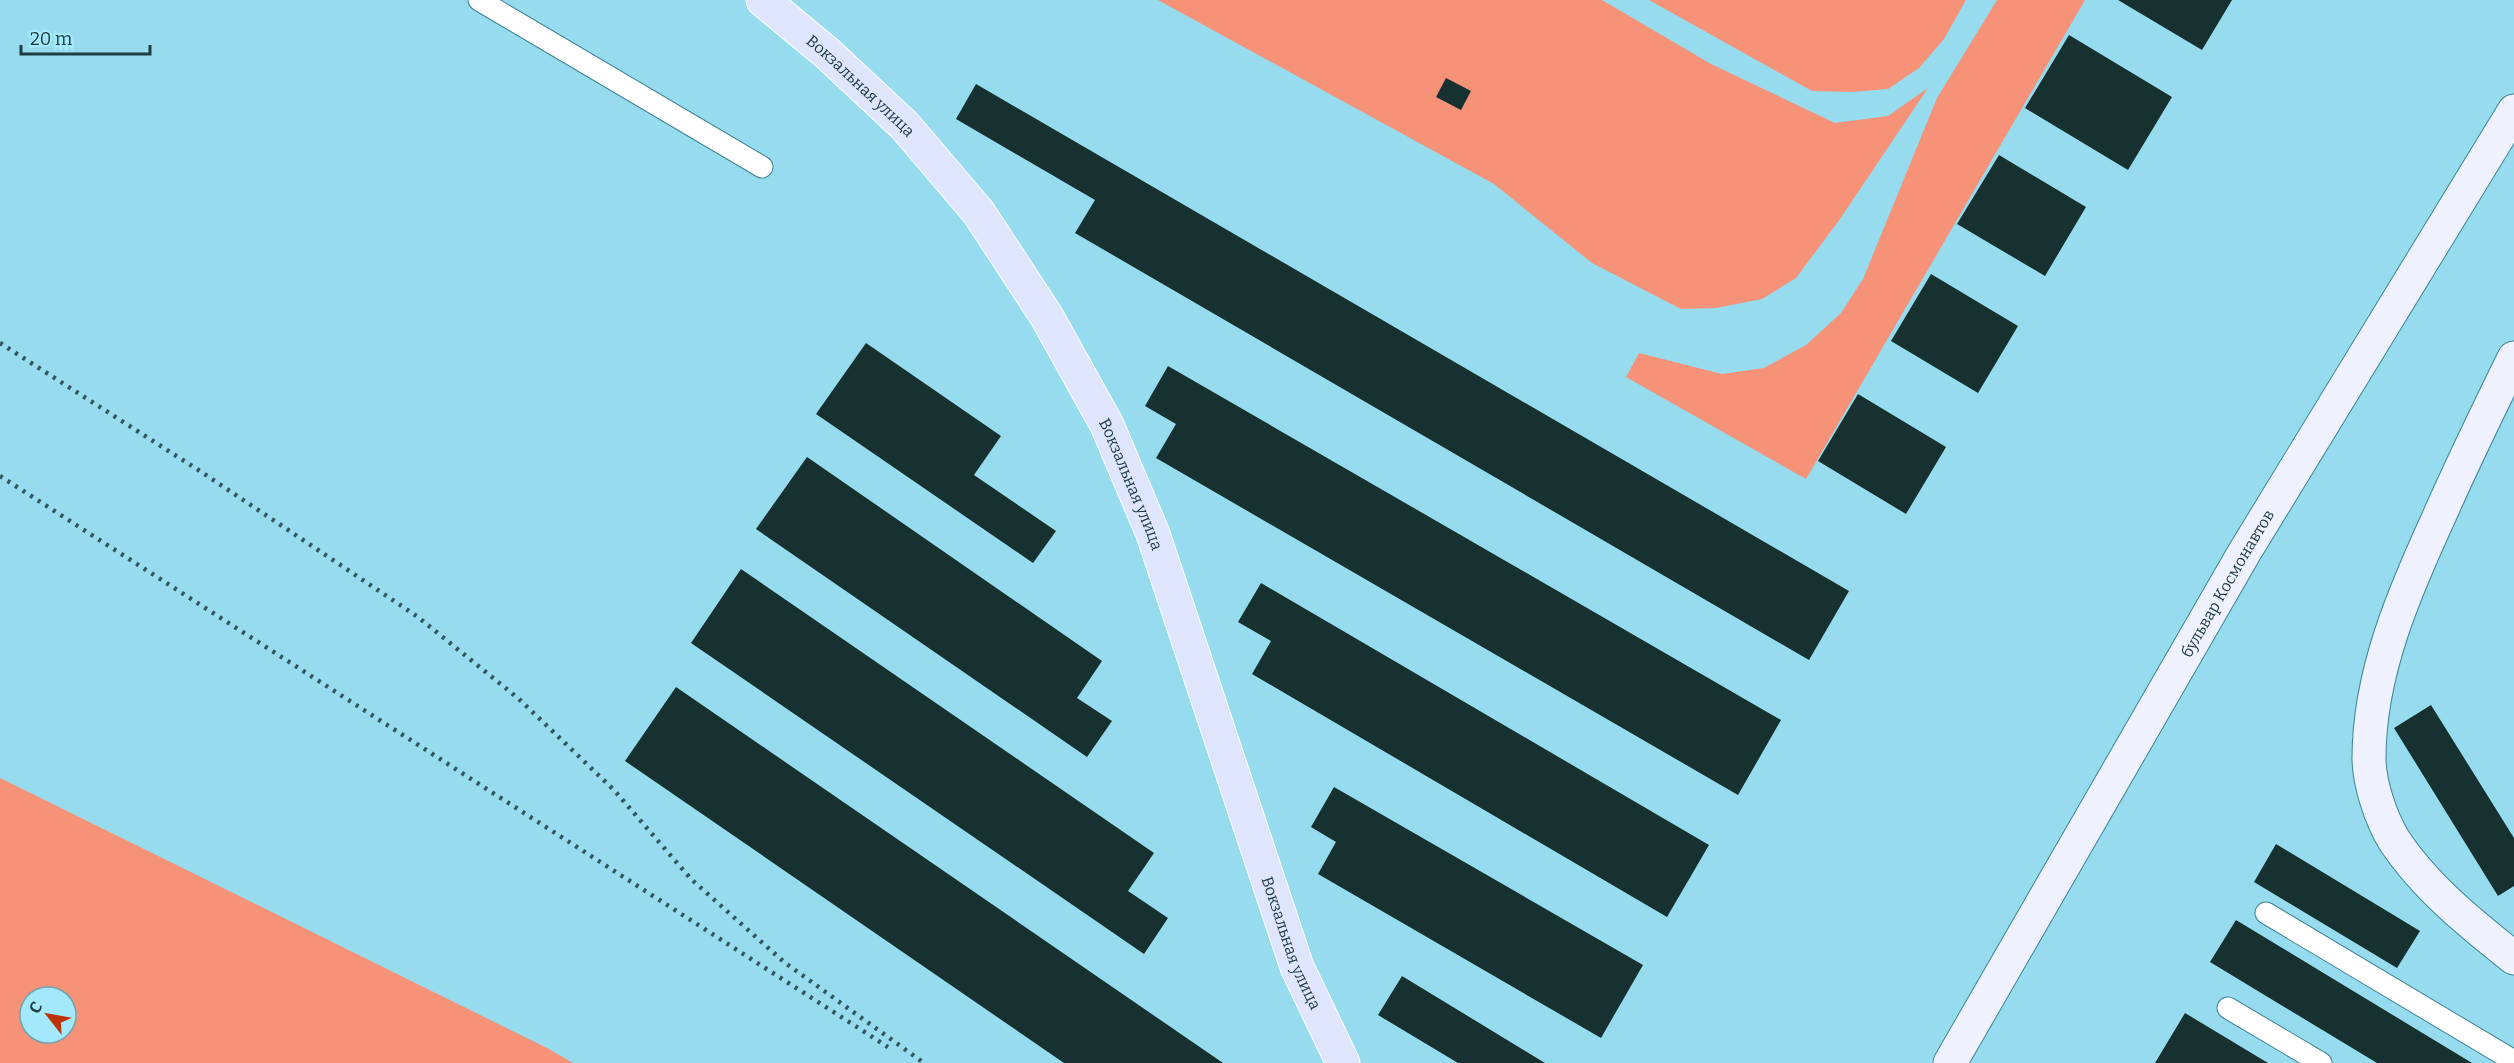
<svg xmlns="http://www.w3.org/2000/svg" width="2514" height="1063" viewBox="0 0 2514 1063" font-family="Bitter,serif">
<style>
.green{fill:#f59278;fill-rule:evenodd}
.building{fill:#173030}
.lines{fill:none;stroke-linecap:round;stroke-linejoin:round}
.lane-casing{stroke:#3e8394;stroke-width:23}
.secondary-casing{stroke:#3e8394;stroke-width:35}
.primary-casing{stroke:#fff;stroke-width:35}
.lane{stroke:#fff;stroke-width:21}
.secondary{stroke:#eff2fe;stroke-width:33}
.primary{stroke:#e0e5fe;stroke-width:33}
.rail{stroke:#32565f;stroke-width:4.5;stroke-dasharray:3 6;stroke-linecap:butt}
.labels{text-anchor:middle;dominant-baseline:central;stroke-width:6;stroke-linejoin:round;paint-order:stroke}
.street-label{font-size:16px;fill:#203d44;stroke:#a3e9fb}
</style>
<rect width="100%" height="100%" fill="#96dcee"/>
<!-- green -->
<path class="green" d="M1158 0H1602L1711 64 1835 123 1888 116 1928 88 1840 219 1796 278 1762 299 1716 308 1681 309 1592 263 1494 184Z
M1649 0H1966L1944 39 1919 68 1888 89 1852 92 1812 91Z
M1997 0H2085L1806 479 1626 377 1639 353 1722 374 1764 368 1806 345 1841 313 1863 279 1937 98Z
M0 778 547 1048 573 1063H0ZM30 997H66V1033H30Z"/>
<!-- building -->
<path class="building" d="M2118 0H2232L2202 50Z
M2069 35 2172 97 2128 170 2025 108Z
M1446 78 1471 91 1461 110 1436 97Z
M976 84 1849 591 1809 660 1075 233 1095 200 956 119Z
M1999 155 2086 207 2045 276 1957 224Z
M1931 274 2018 326 1978 393 1891 341Z
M866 343 1001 436 974 475 1056 531 1033 563 816 414Z
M1168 366 1781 720 1738 795 1156 458 1176 424 1145 406Z
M1858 394 1946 447 1906 514 1818 461Z
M807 457 1102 661 1077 698 1112 721 1087 757 756 529Z
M741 569 1154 853 1128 891 1168 918 1144 954 691 643Z
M1261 583 1709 845 1667 917 1252 674 1271 641 1238 622Z
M676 687 1223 1063H1064L625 761Z
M2431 705 2514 838V886L2498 896 2394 728Z
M1334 787 1643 965 1601 1038 1318 874 1336 842 1311 827Z
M2276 844 2420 931 2397 968 2254 882Z
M2236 920 2472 1063H2377L2210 962Z
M1402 976 1545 1063H1458L1378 1015Z
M2185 1013 2268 1063H2155Z"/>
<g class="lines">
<defs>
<path id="lane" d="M479 0 762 167
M2266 913 2514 1061
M2228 1008 2321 1063"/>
<g id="secondary">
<path d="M2514 358C2488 411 2462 464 2438 519 2404 593 2369 674 2369 758 2369 783 2381 819 2394 840 2424 886 2471 924 2514 958"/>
<path id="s1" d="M1950 1063 2244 553 2514 111"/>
</g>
<g id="primary">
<path id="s2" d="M763 0 827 53 905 126 979 213 1047 317 1107 425 1153 534 1297 967 1343 1063"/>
</g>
</defs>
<!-- lane casing -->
<use href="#lane" class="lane-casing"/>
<!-- secondary casing -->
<use href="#secondary" class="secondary-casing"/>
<!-- primary casing -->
<use href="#primary" class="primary-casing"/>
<!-- lane -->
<use href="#lane" class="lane"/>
<!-- secondary -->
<use href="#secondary" class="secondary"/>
<!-- primary -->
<use href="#primary" class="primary"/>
<!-- rail -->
<path class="rail" d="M0 343 203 473 418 617 519 699 614 790 691 879 784 962 924 1063
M0 476 888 1047"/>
</g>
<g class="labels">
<!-- street labels -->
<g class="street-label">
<text stroke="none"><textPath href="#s2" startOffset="130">Вокзальная улица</textPath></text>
<text stroke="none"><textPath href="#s2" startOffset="616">Вокзальная улица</textPath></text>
<text stroke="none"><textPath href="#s1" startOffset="554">бульвар Космонавтов</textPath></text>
<text stroke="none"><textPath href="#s2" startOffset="1102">Вокзальная улица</textPath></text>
</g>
</g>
<!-- north arrow -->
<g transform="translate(48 1015) rotate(301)"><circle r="28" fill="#a3e9fb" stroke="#6fa4b2" stroke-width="1.5"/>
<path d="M0-4.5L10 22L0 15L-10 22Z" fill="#bc3303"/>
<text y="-9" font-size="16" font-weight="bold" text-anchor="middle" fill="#203d44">С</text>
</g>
<!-- scale -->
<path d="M21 45v9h129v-9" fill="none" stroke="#203d44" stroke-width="3"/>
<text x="30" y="45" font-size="18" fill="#203d44" stroke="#a3e9fb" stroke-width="4.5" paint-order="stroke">20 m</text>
</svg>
